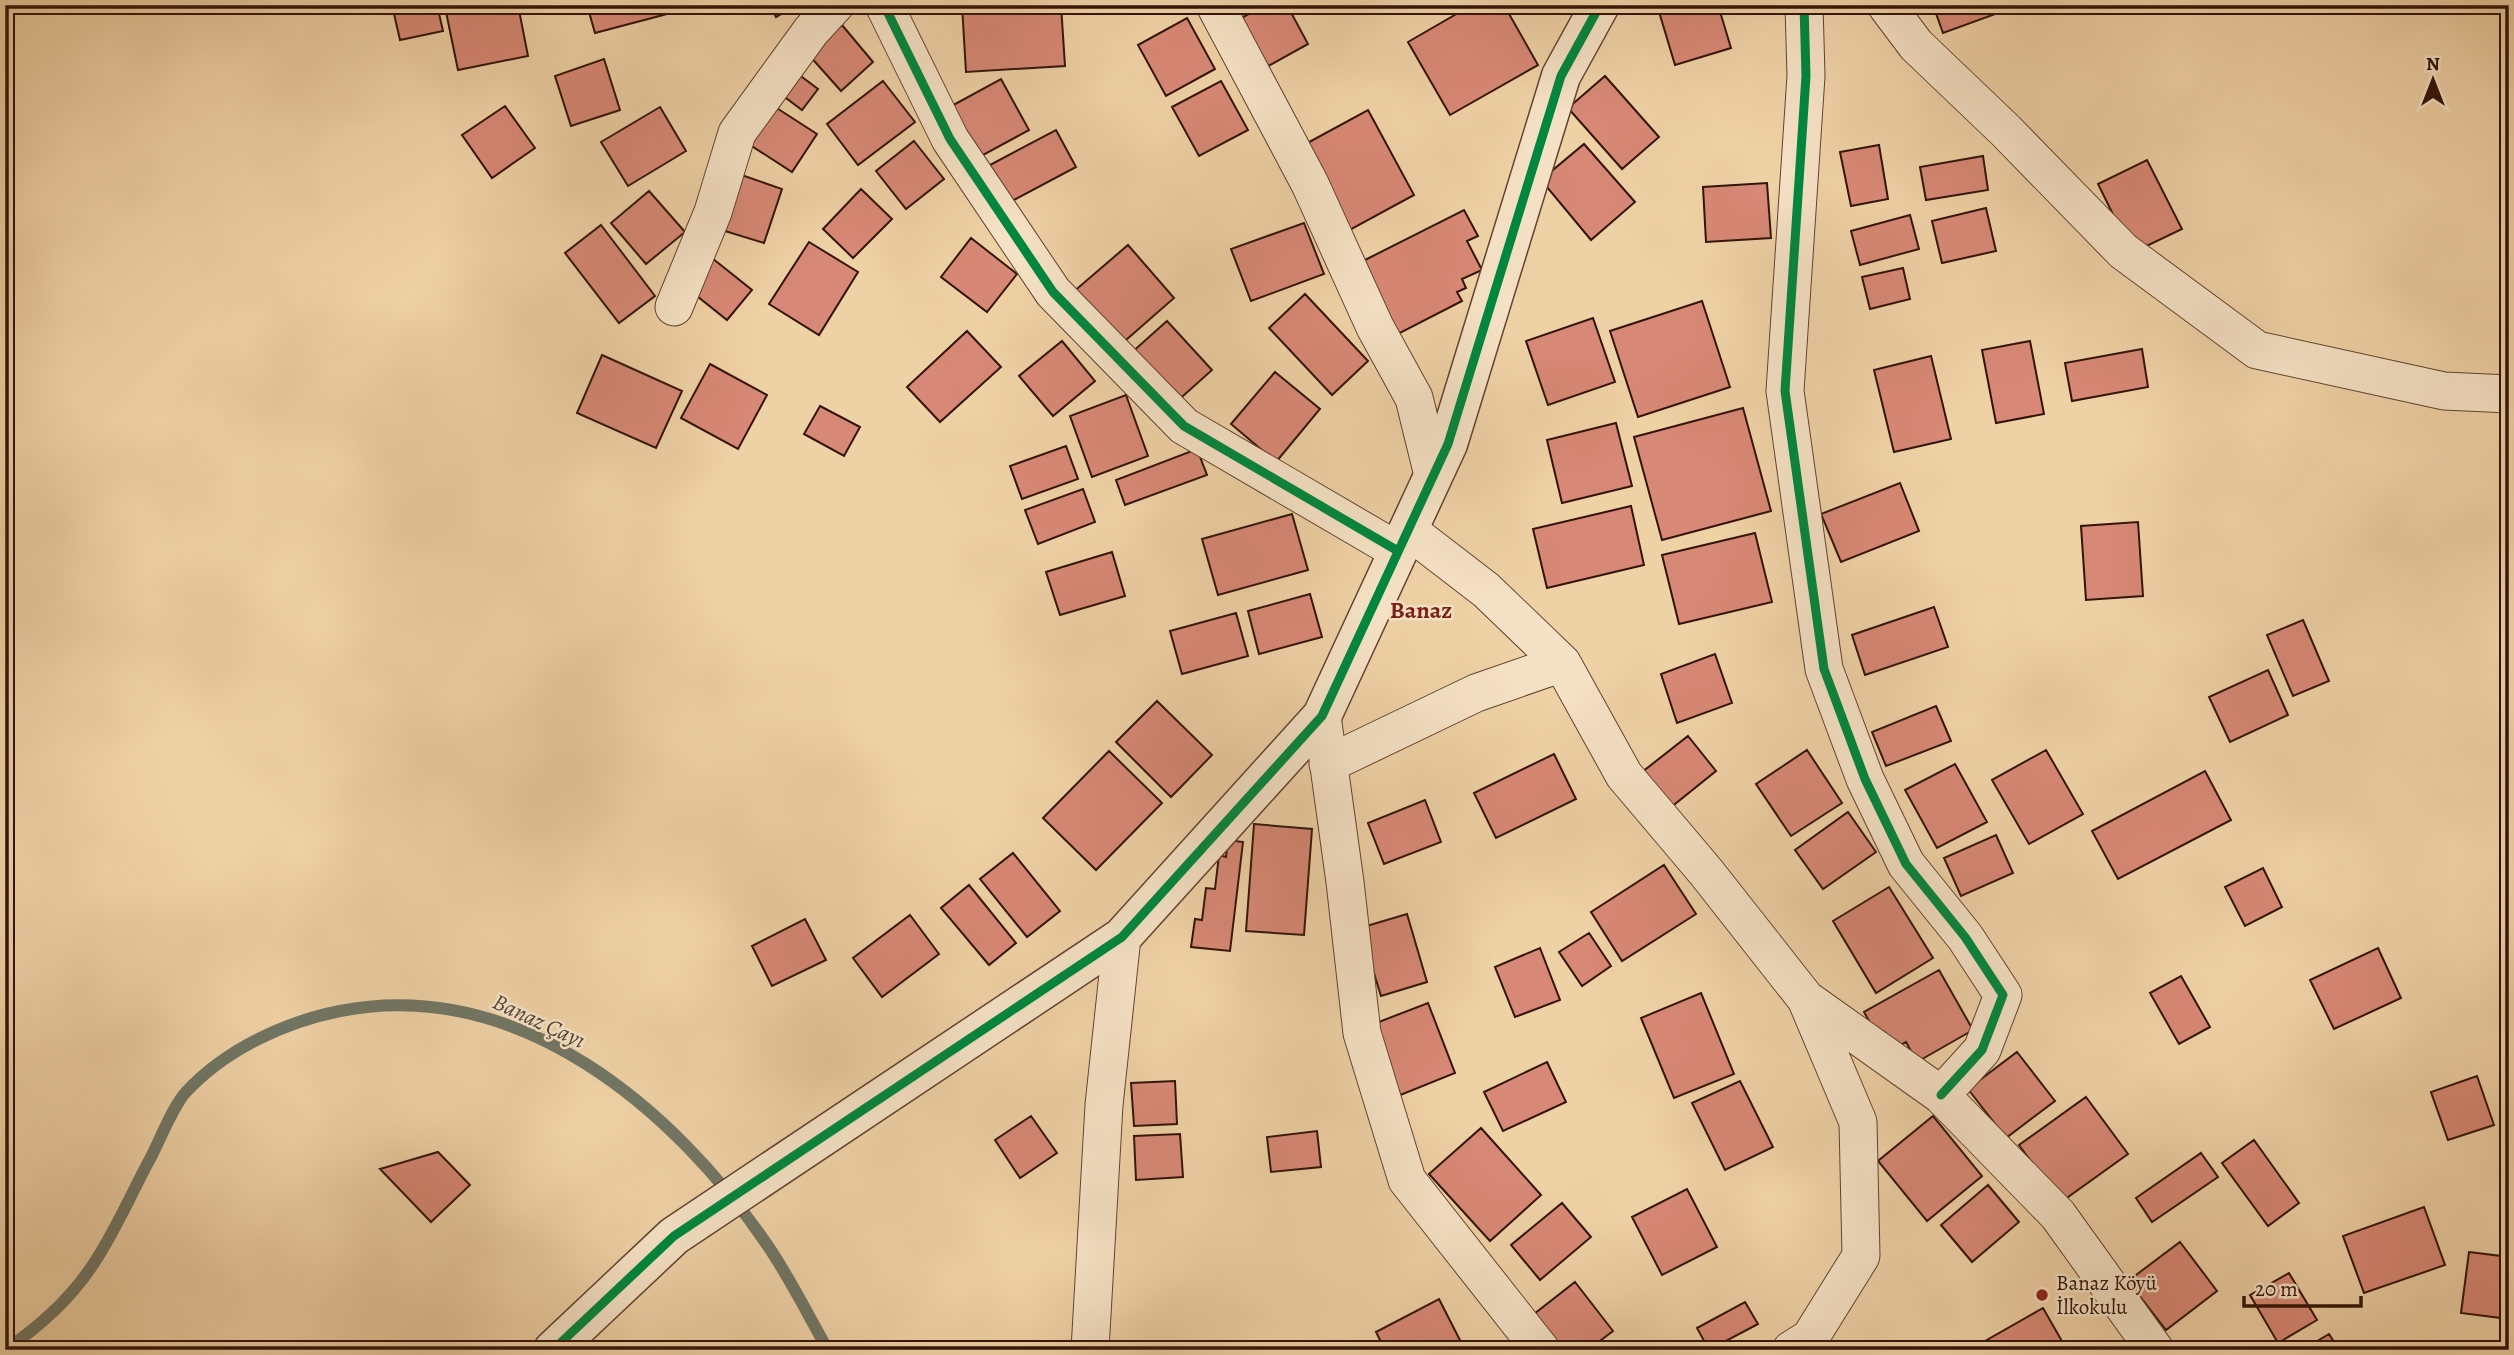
<svg xmlns="http://www.w3.org/2000/svg" width="2514" height="1355" viewBox="0 0 2514 1355" font-family="Alegreya,serif">
<style>
.lines{fill:none;stroke-linecap:round;stroke-linejoin:round}
.stream{stroke:#717665;stroke-width:12}
.building{fill:#d88876;stroke:#321409;stroke-width:2}
.minor-casing{stroke:#614330;stroke-width:39}
.tertiary-casing{stroke:#614330;stroke-width:41}
.minor{stroke:#f5e1c5;stroke-width:37}
.tertiary{stroke:#f5e1c5;stroke-width:38}
.cycleway-casing{stroke:#f5e1c5;stroke-width:13}
.cycleway{stroke:#00873e;stroke-width:9}
.poi-dot{fill:#8f2418;stroke:#f5e1c5;stroke-width:2.5}
.labels{text-anchor:middle;dominant-baseline:central;stroke-width:5;stroke-linejoin:round;paint-order:stroke}
.poi-label{font-size:21px;fill:#321409;stroke:#f5e1c5;text-anchor:start}
.water-label{font-size:23px;font-style:italic;fill:#524537;stroke:#f5e1c5}
.quarter-label{font-size:24px;font-weight:bold;fill:#7a1f14;stroke:#f5e1c5}
</style>
<rect width="100%" height="100%" fill="#efd1a6"/>
<filter id="stains"><feTurbulence type="fractalNoise" baseFrequency=".00286" numOctaves="4"/><feColorMatrix values="0 0 0 0 .2 0 0 0 0 .09 0 0 0 0 .02 0 0 0 .5 -.17"/></filter>
<radialGradient id="worn" r=".72"><stop offset=".6" stop-color="#630" stop-opacity="0"/><stop offset="1" stop-color="#630" stop-opacity=".3"/></radialGradient>
<g class="lines">
<!-- stream -->
<path class="stream" d="M5 1350C39 1327 72 1297 94 1263 116 1230 132 1192 151 1157 160 1140 173 1106 186 1092 225 1050 284 1022 340 1011 518 976 674 1108 768 1246 791 1280 808 1315 828 1350"/>
</g>
<!-- building -->
<path class="building" d="M392 5H437L443 31 400 40Z
M455 5H518L528 56 458 70 445 7Z
M587 5H664L667 14 595 33Z
M770 5H797L776 17Z
M962 5H1061L1065 66 966 72Z
M1265 5H1287L1308 44 1261 70 1234 22Z
M1472 5H1504L1538 65 1450 115 1408 42Z
M1657 5H1718L1731 48 1675 65Z
M1933 5H1999L2001 12 1943 33Z
M1187 18 1215 69 1166 96 1138 45Z
M842 25 873 62 841 91 808 54Z
M604 59 620 110 571 126 555 76Z
M790 68 818 89 802 110 774 89Z
M1605 76 1659 137 1622 169 1568 108Z
M1001 79 1029 130 974 160 946 109Z
M883 81 915 122 858 165 827 124Z
M1221 81 1248 130 1199 156 1172 107Z
M772 105 817 134 792 172 747 143Z
M505 106 535 148 492 178 462 135Z
M660 107 686 151 628 186 601 142Z
M1368 110 1414 195 1346 232 1300 147Z
M1056 130 1076 167 1010 202 990 165Z
M914 141 944 179 906 209 876 171Z
M1584 144 1635 202 1591 240 1541 180Z
M1879 145 1888 199 1851 206 1840 152Z
M1983 156 1988 190 1926 200 1920 167Z
M2147 160 2182 229 2132 253 2098 184Z
M730 171 782 189 764 243 712 227Z
M1767 183 1771 238 1706 242 1703 187Z
M861 189 892 219 853 258 823 229Z
M649 191 685 232 646 264 611 223Z
M1986 208 1996 251 1942 263 1932 221Z
M1464 210 1478 236 1467 241 1482 270 1462 279 1466 288 1457 292 1462 301 1396 335 1359 263Z
M1910 215 1919 249 1860 265 1851 231Z
M1304 223 1324 274 1251 301 1231 249Z
M601 225 655 296 619 323 565 253Z
M971 238 1017 274 987 312 941 277Z
M809 242 858 272 819 335 769 304Z
M1128 245 1174 298 1118 347 1072 293Z
M712 258 752 290 727 320 687 288Z
M1903 268 1910 299 1870 309 1862 277Z
M1305 294 1368 361 1332 395 1269 328Z
M1702 301 1730 387 1638 417 1610 331Z
M1593 318 1615 382 1548 405 1526 341Z
M1167 321 1212 370 1174 404 1130 354Z
M967 331 1001 367 940 422 907 387Z
M1062 341 1095 381 1053 416 1019 376Z
M2030 341 2044 414 1996 423 1982 350Z
M2142 349 2148 387 2072 401 2065 363Z
M602 355 682 391 656 448 577 413Z
M1931 356 1951 439 1894 452 1874 370Z
M710 364 767 395 738 449 681 418Z
M1275 372 1320 409 1276 462 1231 424Z
M1126 395 1148 456 1092 477 1070 416Z
M820 406 860 427 844 456 804 434Z
M1743 408 1771 511 1662 540 1634 437Z
M1616 423 1632 486 1562 503 1547 440Z
M1066 446 1078 479 1022 499 1010 466Z
M1197 449 1207 475 1125 505 1116 480Z
M1900 483 1919 531 1841 562 1821 514Z
M1083 489 1095 522 1038 544 1025 510Z
M1631 506 1644 565 1547 588 1533 529Z
M1292 514 1308 570 1218 595 1202 539Z
M2138 522 2143 596 2086 600 2081 526Z
M1755 533 1772 602 1679 624 1662 555Z
M1112 552 1125 596 1060 615 1046 572Z
M1310 594 1322 637 1259 654 1248 611Z
M1934 607 1948 647 1865 675 1852 635Z
M1236 613 1248 656 1182 674 1170 631Z
M2303 620 2329 681 2293 696 2267 635Z
M1715 654 1732 703 1677 723 1661 674Z
M2268 670 2288 715 2230 742 2209 697Z
M1157 701 1212 755 1171 797 1116 742Z
M1936 706 1951 741 1886 766 1872 732Z
M1688 736 1716 771 1665 812 1637 776Z
M1807 750 1842 803 1791 836 1756 784Z
M2046 750 2083 814 2029 844 1992 780Z
M1109 751 1162 803 1096 870 1043 818Z
M1554 754 1576 799 1496 838 1474 793Z
M1955 764 1987 822 1937 848 1905 790Z
M2205 771 2231 820 2118 879 2092 831Z
M1425 800 1441 842 1384 864 1368 823Z
M1848 812 1876 852 1823 889 1795 850Z
M1254 824 1312 829 1304 935 1246 931Z
M1996 835 2013 873 1961 896 1944 858Z
M1228 840 1243 842 1230 951 1191 947 1195 919 1202 920 1206 888 1215 889 1219 855 1226 857Z
M1013 853 1060 911 1027 937 980 879Z
M1664 865 1696 914 1622 961 1591 912Z
M2263 868 2282 907 2245 926 2225 887Z
M969 885 1016 943 989 965 941 908Z
M1889 887 1933 958 1876 993 1833 921Z
M1407 914 1427 982 1381 996 1360 928Z
M910 915 939 954 882 997 853 958Z
M805 919 826 960 772 986 752 946Z
M1589 933 1611 966 1582 986 1559 952Z
M1540 948 1560 1000 1515 1017 1495 967Z
M2378 948 2401 998 2334 1029 2310 980Z
M1939 970 1973 1030 1917 1062 1906 1042 1887 1053 1864 1012Z
M2181 976 2210 1027 2179 1044 2150 993Z
M1701 993 1734 1074 1674 1098 1641 1018Z
M1428 1003 1455 1073 1398 1096 1371 1025Z
M2017 1052 2055 1101 2006 1138 1968 1089Z
M1547 1062 1566 1102 1503 1131 1484 1092Z
M2477 1076 2494 1125 2448 1140 2431 1092Z
M1175 1081 1177 1124 1134 1126 1131 1083Z
M1740 1081 1773 1147 1725 1170 1692 1103Z
M2086 1097 2128 1154 2061 1202 2019 1145Z
M1031 1116 1057 1153 1020 1178 995 1140Z
M1933 1116 1982 1176 1927 1221 1878 1161Z
M1481 1128 1541 1195 1490 1241 1429 1174Z
M1317 1131 1321 1167 1271 1172 1267 1137Z
M1180 1134 1183 1177 1136 1180 1134 1136Z
M2254 1140 2299 1203 2268 1226 2222 1163Z
M438 1152 470 1185 431 1222 380 1169Z
M2201 1153 2218 1177 2152 1222 2136 1198Z
M1988 1185 2019 1222 1972 1262 1941 1225Z
M1687 1189 1717 1247 1662 1275 1632 1217Z
M1562 1203 1591 1237 1540 1280 1511 1245Z
M2424 1207 2445 1265 2364 1293 2343 1236Z
M2180 1242 2217 1291 2166 1330 2128 1281Z
M2469 1252 2509 1257V1319L2461 1313Z
M2289 1273 2317 1320 2278 1343 2250 1295Z
M1575 1282 1613 1331 1588 1350H1554L1529 1318Z
M1439 1299 1465 1350H1385L1376 1332Z
M1745 1302 1758 1324 1709 1350 1697 1328Z
M2043 1308 2067 1350 1971 1349Z
M2329 1334 2339 1350H2302Z"/>
<g class="lines">
<defs>
<path id="minor" d="M884 5 950 139 1053 292 1184 426 1398 551
M1215 5 1310 184 1375 327 1414 398 1433 475
M1804 5 1806 76 1785 391 1824 669 1865 779 1906 864 1965 937 2003 995 1982 1050 1941 1095
M1886 5 1916 45 2006 131 2123 251 2257 350 2444 391 2509 394
M674 307 713 212 737 133 811 31 835 5
M1408 530 1486 590 1562 663 1624 775 1706 872 1806 999 1858 1122 1861 1256 1810 1338 1791 1350
M1322 716 1345 882 1362 1033 1407 1180 1541 1350
M1328 764 1476 693 1562 663
M1806 999 1941 1095 2058 1215 2155 1350
M1090 1350 1104 1105 1122 937"/>
<path id="tertiary" d="M553 1350 674 1236 1122 937 1322 716 1448 444 1561 76 1600 5"/>
</defs>
<!-- minor casing -->
<use href="#minor" class="minor-casing"/>
<!-- tertiary casing -->
<use href="#tertiary" class="tertiary-casing"/>
<!-- minor -->
<use href="#minor" class="minor"/>
<!-- tertiary -->
<use href="#tertiary" class="tertiary"/>
<defs>
<path id="cycleway" d="M884 5 950 139 1053 292 1184 426 1398 551
M1804 5 1806 76 1785 391 1824 669 1865 779 1906 864 1965 937 2003 995 1982 1050 1941 1095
M553 1350 674 1236 1122 937 1322 716 1448 444 1561 76 1600 5"/>
</defs>
<!-- cycleway casing -->
<use href="#cycleway" class="cycleway-casing"/>
<!-- cycleway -->
<use href="#cycleway" class="cycleway"/>
</g>
<!-- markers -->
<circle class="poi-dot" cx="2042" cy="1295" r="7"/>
<g class="labels">
<!-- poi labels -->
<g class="poi-label">
<text x="2056" y="1283">Banaz Köyü<tspan x="2056" dy="24">İlkokulu</tspan></text>
</g>
<!-- water labels -->
<g class="water-label">
<text transform="translate(539 1021) rotate(25)">Banaz Çayı</text>
</g>
<!-- quarter labels -->
<g class="quarter-label">
<text x="1421" y="610">Banaz</text>
</g>
</g>
<!-- margin -->
<rect width="2514" height="1355" fill="none" stroke="#efd1a6" stroke-width="28"/>
<rect x="7" y="7" width="2500" height="1341" fill="none" stroke="#321409" stroke-width="3.5"/>
<rect x="14" y="14" width="2486" height="1327" fill="none" stroke="#321409" stroke-width="2"/>
<!-- north arrow -->
<g transform="translate(2433 80)" stroke="#f5e1c5" stroke-width="5" paint-order="stroke">
<path d="M0-5L12 26L0 18L-12 26Z" fill="#321409"/>
<text y="-10" font-size="19" font-weight="bold" text-anchor="middle" fill="#321409">N</text>
</g>
<!-- scale -->
<path d="M2244 1296v10h117v-10" fill="none" stroke="#321409" stroke-width="3.5"/>
<text x="2255" y="1296" font-size="21" fill="#321409" stroke="#f5e1c5" stroke-width="5" paint-order="stroke">20 m</text>
<rect width="100%" height="100%" filter="url(#stains)"/>
<rect width="100%" height="100%" fill="url(#worn)"/>
</svg>
